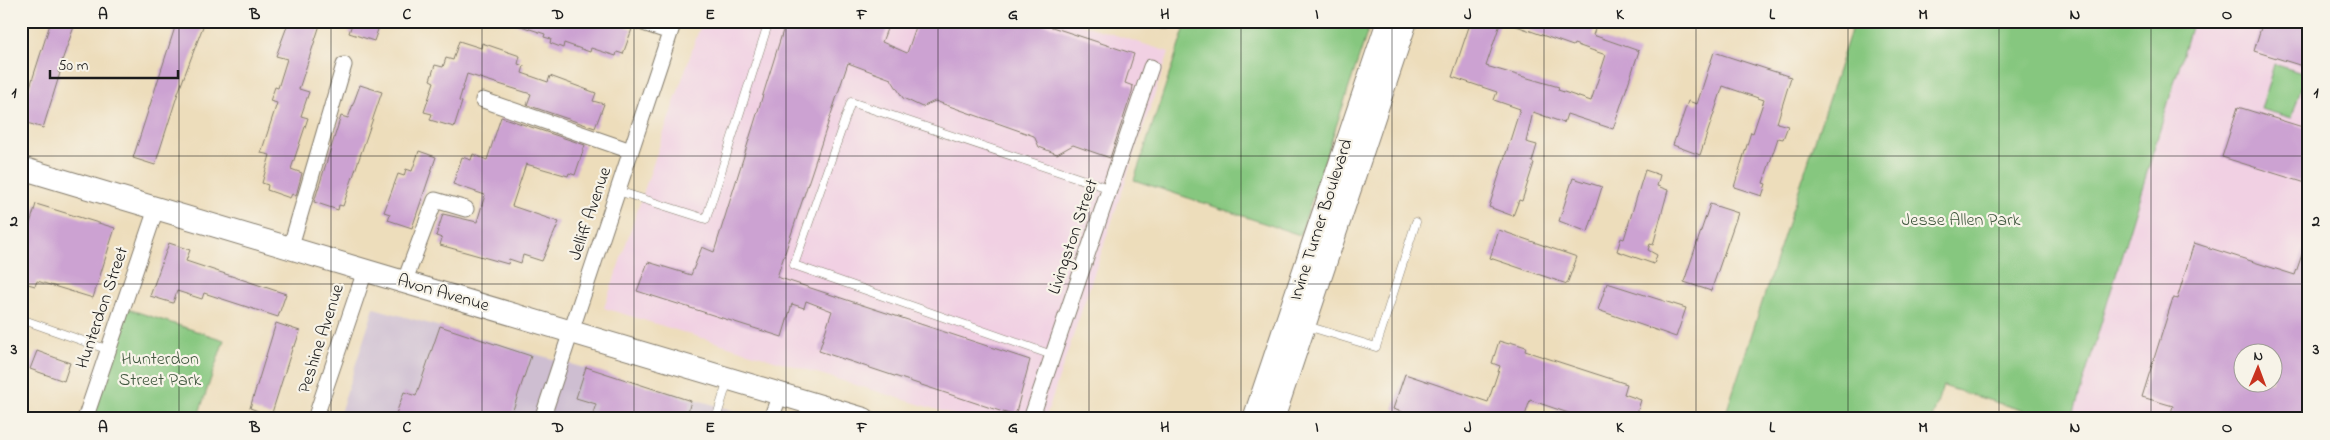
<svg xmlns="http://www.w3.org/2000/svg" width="2330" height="440" viewBox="0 0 2330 440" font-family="'Indie Flower',sans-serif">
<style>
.built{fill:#f1d0e3;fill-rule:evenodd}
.industrial{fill:#cebed1}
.green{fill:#86c77f;stroke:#51724e}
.building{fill:#cca2d2;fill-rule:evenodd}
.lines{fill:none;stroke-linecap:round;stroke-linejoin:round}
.lane-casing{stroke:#847c6c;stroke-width:9}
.street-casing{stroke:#847c6c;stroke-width:17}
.secondary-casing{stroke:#847c6c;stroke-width:24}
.lane{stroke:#fff;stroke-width:8}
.street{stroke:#fff;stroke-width:15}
.secondary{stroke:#fff;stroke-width:22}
.grid{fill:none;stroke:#1c1c1c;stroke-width:1;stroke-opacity:0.55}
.labels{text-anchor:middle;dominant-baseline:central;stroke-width:4.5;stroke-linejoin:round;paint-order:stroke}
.street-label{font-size:18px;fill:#1c1c1c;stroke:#f7f3e8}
.park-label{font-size:18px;fill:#41583f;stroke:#f7f3e8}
.neatline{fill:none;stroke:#1c1c1c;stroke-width:2}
.grid-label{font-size:16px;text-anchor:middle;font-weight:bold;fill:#1c1c1c}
</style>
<rect width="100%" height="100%" fill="#f7f3e8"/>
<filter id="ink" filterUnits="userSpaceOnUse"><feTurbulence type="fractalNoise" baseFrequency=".02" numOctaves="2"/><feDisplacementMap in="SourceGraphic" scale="10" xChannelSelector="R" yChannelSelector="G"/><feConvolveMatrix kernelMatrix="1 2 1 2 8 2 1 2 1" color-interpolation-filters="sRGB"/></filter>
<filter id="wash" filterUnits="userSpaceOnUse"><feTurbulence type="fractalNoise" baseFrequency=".0096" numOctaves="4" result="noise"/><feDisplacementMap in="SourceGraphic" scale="20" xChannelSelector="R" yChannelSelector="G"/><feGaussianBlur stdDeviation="1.12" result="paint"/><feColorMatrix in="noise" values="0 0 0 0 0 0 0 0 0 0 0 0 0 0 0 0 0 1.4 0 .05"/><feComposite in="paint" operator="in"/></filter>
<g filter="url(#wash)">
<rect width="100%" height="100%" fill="#edddbb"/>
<!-- built -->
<path class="built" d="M702 21H1071L1169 52 1045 419H967L604 308Z
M2193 21H2309V419H2072ZM2242 352H2272V382H2242Z"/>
<!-- industrial -->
<path class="industrial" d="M374 308 746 414 744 419H338Z"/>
<!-- green -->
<path class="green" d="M1187 21H1371L1300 235 1134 180Z
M1854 21H2193L2072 419H2050L1943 386 1932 419H1724Z
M2274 64 2305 74 2292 118 2261 109Z
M128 309 224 340 197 419H92Z"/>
<g id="blocks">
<!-- building -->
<path class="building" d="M51 21H76L58 72 60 73 43 128 21 121V115Z
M177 21H205L178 93 155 165 133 158Z
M289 21H308L320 25 299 89 309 92 301 116 308 118 291 169 302 173 296 196 292 194 290 198 267 190 268 185 262 183 270 155 261 153 277 103 270 101 275 87 278 88 287 59 276 56Z
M353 21H381L374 41 349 33Z
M515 21H610L632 29 623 54 617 52 616 56 591 48 590 52 564 43 563 48 550 43 551 39 544 37 545 34 515 24Z
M786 21H890L882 42 907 53 918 21H1034L1134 54 1125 83 1133 86 1132 92 1110 158 1073 145 1057 154 1039 147 1034 136 935 101 922 107 903 98 891 79 848 63 777 277 1030 360 1015 416 819 351 832 311 806 301 804 308 792 304 782 337 637 291 648 262 691 275 702 247 714 252Z
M1471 21H1501L1486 66 1559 87 1558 90 1591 101 1606 55 1574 44 1573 46 1508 23V21H1598L1593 35 1639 51 1613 129 1567 114 1564 123 1533 112 1526 142 1537 145 1532 162 1534 163 1522 201 1519 200 1513 216 1489 207 1520 109 1494 100 1497 92 1452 77Z
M2263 21H2309V68L2254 51Z
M459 41 481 48 482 43 520 56 518 64 524 66 522 73 548 82 550 76 596 93 593 101 604 104 595 128 527 105 531 94 467 74 459 101 462 102 454 127 430 120 432 114 424 112 434 82 430 80 435 65 443 67 446 58 453 60Z
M1714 52 1791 77 1777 123 1788 126 1783 139 1778 138 1763 183 1766 184 1762 196 1734 187 1751 132 1753 133 1764 100 1723 86 1700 155 1673 145 1688 101 1697 104Z
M360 85 382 92 343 206 339 205 338 210 314 202 341 116 348 118Z
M2238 107 2309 129V184L2222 157Z
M501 117 585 145 575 175 569 173 568 176 526 164 512 206 559 222 542 261 523 255 521 263 509 259 508 264 440 245 442 238 436 236 443 214 477 222 485 195 453 184 462 157 471 160 473 154 487 160Z
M419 151 436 157 412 228 388 220 390 214 384 212 398 174 404 176 406 169 412 171Z
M1645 170 1660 175 1657 186 1668 190 1653 245 1650 244 1648 250 1657 255 1654 264 1617 251 1621 238 1624 239Z
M1573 178 1602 187 1588 232 1559 221Z
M36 204 115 228 93 298 37 281 35 286 21 282V253Z
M1710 204 1738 213 1711 291 1684 282Z
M1499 230 1577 257 1567 284 1490 258Z
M169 243 190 250 186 261 286 294 278 317 204 293 202 299 177 291 173 303 150 296Z
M2194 243 2295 275 2306 243H2309V419H2180L2170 416 2173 406 2142 397 2173 298 2177 299ZM2242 352H2272V382H2242Z
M1607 283 1686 308 1676 337 1598 310Z
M276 323 300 331 295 346H293L271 416 250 408Z
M440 326 531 356 510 419H394L404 392 416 396Z
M1499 341 1509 344 1510 342 1526 347 1525 351 1627 384 1624 394 1641 400 1635 419H1586L1530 400 1524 419H1409L1411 415 1393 409 1405 374 1488 402 1500 366 1492 363Z
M37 351 70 363 64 381 30 369Z
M586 367 691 401 686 419H591L596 404 576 398Z"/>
</g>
</g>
<g filter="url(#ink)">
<use href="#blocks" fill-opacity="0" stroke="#847c6c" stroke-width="1"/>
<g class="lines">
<defs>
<path id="lane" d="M618 191 706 219 769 21
M21 319 109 350
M1307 326 1376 347 1416 222
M1052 355 794 265 851 102 1111 189
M716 419 728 380"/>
<path id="street" d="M637 21 670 32
M1161 21H1166
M483 100 631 151
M290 249 344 65
M404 283 435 200 466 209
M85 419 156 209
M315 419 365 271
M542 419 674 21
M771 419 780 394
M1031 419 1151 67"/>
<path id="secondary" d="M21 168 864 419
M1254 419 1388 21
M1273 419 1406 21"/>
</defs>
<!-- lane casing -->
<use href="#lane" class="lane-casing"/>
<!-- street casing -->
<use href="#street" class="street-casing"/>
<!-- secondary casing -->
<use href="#secondary" class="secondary-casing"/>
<!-- lane -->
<use href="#lane" class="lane"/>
<!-- street -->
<use href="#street" class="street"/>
<!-- secondary -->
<use href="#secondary" class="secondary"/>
</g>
</g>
<!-- grid -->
<path class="grid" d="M179 21V419M331 21V419M482 21V419M634 21V419M786 21V419M938 21V419M1089 21V419M1241 21V419M1392 21V419M1544 21V419M1696 21V419M1848 21V419M1999 21V419M2151 21V419M21 156H2309M21 284H2309"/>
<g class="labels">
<!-- street labels -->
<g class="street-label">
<text transform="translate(591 214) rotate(-71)">Jelliff Avenue</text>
<text transform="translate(1322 220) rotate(-72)">Irvine Turner Boulevard</text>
<text transform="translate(1074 237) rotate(-71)">Livingston Street</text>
<text transform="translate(443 294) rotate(16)">Avon Avenue</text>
<text transform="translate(103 308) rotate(-71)">Hunterdon Street</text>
<text transform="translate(322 339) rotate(-72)">Peshine Avenue</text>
</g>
<!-- park labels -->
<g class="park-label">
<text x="1961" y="221">Jesse Allen Park</text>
<text x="160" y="360">Hunterdon<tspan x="160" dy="21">Street Park</tspan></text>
</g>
</g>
<!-- margin -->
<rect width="2330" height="440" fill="none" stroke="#f7f3e8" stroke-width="55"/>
<!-- north arrow -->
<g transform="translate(2258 368) rotate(1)"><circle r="24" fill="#f7f3e8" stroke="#9f9d96"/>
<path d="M0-4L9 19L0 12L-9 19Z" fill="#c8321e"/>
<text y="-8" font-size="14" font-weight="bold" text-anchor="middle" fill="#1c1c1c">N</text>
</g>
<!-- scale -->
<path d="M50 70v8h128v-8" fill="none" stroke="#1c1c1c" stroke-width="2.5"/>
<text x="58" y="70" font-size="15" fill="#1c1c1c" stroke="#f7f3e8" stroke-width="4" paint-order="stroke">50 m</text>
<rect x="28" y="28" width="2274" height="384" class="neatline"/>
<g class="grid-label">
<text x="103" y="19">A</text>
<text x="255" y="19">B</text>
<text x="407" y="19">C</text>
<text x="558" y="19">D</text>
<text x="710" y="19">E</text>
<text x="862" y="19">F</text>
<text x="1013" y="19">G</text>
<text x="1165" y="19">H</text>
<text x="1317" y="19">I</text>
<text x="1468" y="19">J</text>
<text x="1620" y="19">K</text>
<text x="1772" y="19">L</text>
<text x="1923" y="19">M</text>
<text x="2075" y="19">N</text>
<text x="2227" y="19">O</text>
<text x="14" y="97">1</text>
<text x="2316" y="97">1</text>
<text x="14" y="226">2</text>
<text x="2316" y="226">2</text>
<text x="14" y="354">3</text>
<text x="2316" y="354">3</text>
<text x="103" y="432">A</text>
<text x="255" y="432">B</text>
<text x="407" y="432">C</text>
<text x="558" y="432">D</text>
<text x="710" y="432">E</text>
<text x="862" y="432">F</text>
<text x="1013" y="432">G</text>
<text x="1165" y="432">H</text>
<text x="1317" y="432">I</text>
<text x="1468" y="432">J</text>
<text x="1620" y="432">K</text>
<text x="1772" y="432">L</text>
<text x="1923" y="432">M</text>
<text x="2075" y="432">N</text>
<text x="2227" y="432">O</text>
</g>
</svg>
